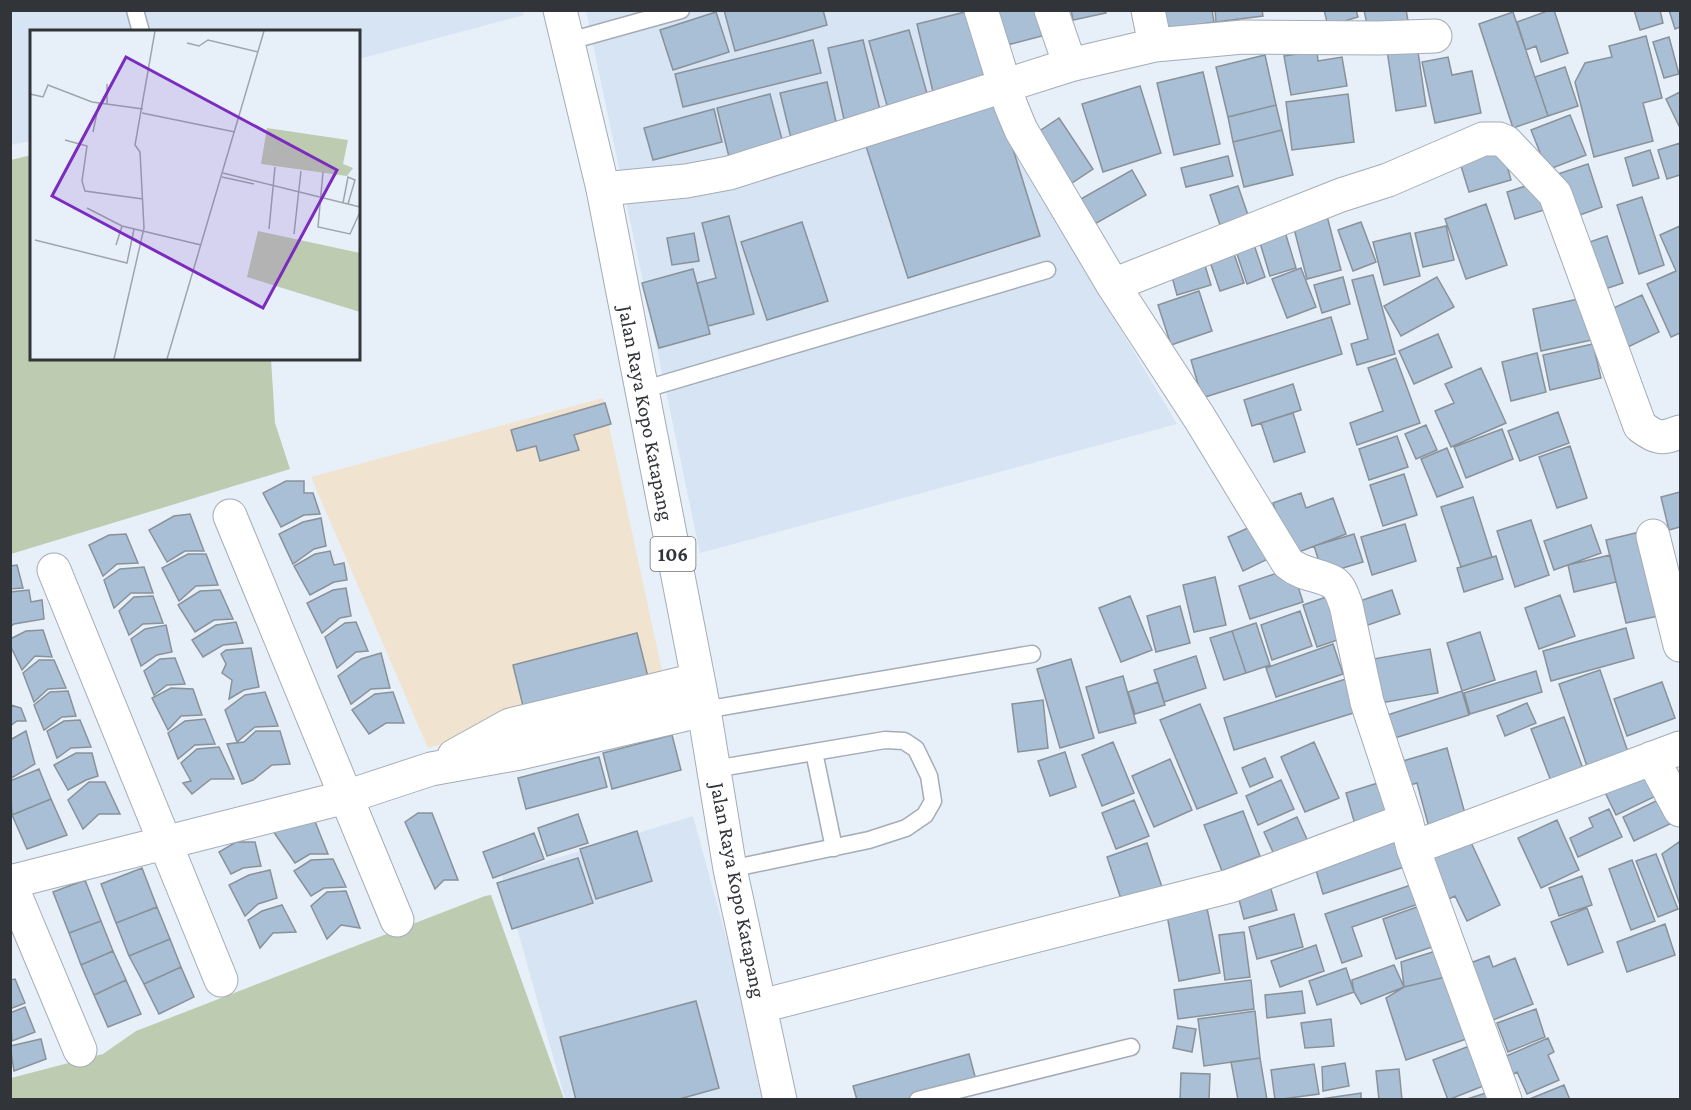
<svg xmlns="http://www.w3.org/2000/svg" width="1691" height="1110" viewBox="0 0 1691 1110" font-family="'Crimson Pro',serif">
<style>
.commercial{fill:#f0e3cf}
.built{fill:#d7e4f3}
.green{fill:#bdcbb1}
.building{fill:#a8bfd6;stroke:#899199;stroke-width:1.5}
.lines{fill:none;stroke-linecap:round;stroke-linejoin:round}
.lane-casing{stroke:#a4acb5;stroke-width:19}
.street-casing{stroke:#a4acb5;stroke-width:35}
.primary-casing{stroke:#a4acb5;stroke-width:35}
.lane{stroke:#fff;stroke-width:16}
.street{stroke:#fff;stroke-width:33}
.primary{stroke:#fff;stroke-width:33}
.labels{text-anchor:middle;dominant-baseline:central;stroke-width:6;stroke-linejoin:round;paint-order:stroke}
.shield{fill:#fff;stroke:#6f7174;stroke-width:1.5}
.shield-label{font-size:20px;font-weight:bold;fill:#313438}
.street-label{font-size:21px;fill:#313438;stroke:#fff}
.inset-road{fill:none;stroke:#9ea5ac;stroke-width:1.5}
.view{fill:#7b2cbf;fill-opacity:0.15;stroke:#7b2cbf;stroke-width:3}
.inset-edge{fill:none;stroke:#313438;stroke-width:3}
</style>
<rect width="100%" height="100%" fill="#e7f0f9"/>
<!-- commercial -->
<path class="commercial" d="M603 398 664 680 428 748 311 477Z"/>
<!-- built -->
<path class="built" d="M523 10 524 15 359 59 358 32H32L31 141 11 145 10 11Z
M586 11H966L1005 136 1177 424 700 553Z
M693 816 770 1099H565L502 875Z"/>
<!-- green -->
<path class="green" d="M31 155 32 358 271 359 275 423 290 469 11 554V160Z
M491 895 564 1099 11 1100V1078L103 1054 136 1031 485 896Z"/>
<!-- building -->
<path class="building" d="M724 10H823L827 25 735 51Z
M973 10 989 78 933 92 917 24Z
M994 10H1035L1042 36 1003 46Z
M1071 10H1105L1106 13 1073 20Z
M1151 10H1212L1214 22 1154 32Z
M1215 10H1262L1263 16 1216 22Z
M1324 10H1356L1358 17 1328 26Z
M1364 10H1406L1409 26 1369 34Z
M1550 10H1554L1568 53 1541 62 1536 46 1526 50 1517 22Z
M1634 10H1660L1663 23 1640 30Z
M1669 10H1680V27L1675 29Z
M716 12 729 52 673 70 660 30Z
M1513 12 1548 116 1513 128 1479 24Z
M909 30 928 97 888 109 869 41Z
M1646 36 1662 98 1643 103 1653 141 1594 157 1575 82 1585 63 1612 57 1609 46Z
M1669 37 1679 74 1664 78 1653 42Z
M813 40 821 73 683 107 675 74Z
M863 40 880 110 844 119 828 48Z
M1417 45 1426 106 1396 111 1387 50Z
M1317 51 1318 61 1342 57 1347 86 1291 95 1284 56Z
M1265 55 1276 105 1228 117 1216 67Z
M1448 57 1452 75 1472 71 1481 113 1435 123 1422 62Z
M1565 67 1578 106 1548 116 1535 77Z
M1203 72 1220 144 1174 155 1157 83Z
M827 82 837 126 791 138 780 93Z
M1140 86 1161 153 1103 172 1082 104Z
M1680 92V128L1666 99Z
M770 94 785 151 731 165 717 108Z
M1348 94 1354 142 1292 150 1286 102Z
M998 101 1040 236 908 278 865 143Z
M1276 105 1282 130 1233 142 1228 117Z
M714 109 722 142 653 160 644 128Z
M1570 115 1586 155 1547 170 1531 130Z
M1059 118 1093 169 1063 189 1029 138Z
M1282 130 1293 175 1244 187 1233 142Z
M1500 140 1511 180 1469 192 1457 153Z
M1680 143V175L1667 179 1658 150Z
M1650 150 1659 178 1633 186 1625 158Z
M1228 156 1233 176 1186 187 1181 168Z
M1588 164 1602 207 1566 220 1552 176Z
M1132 170 1146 195 1093 225 1079 200Z
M1538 182 1547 209 1515 219 1507 192Z
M1238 186 1248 215 1220 225 1210 195Z
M1642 197 1664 265 1639 274 1617 205Z
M1486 204 1507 265 1466 279 1445 219Z
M1326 212 1341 270 1307 279 1292 221Z
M729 216 754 314 708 326 697 283 716 278 702 223Z
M802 222 828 301 767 320 741 242Z
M1361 222 1376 262 1353 271 1338 230Z
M1283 225 1296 268 1270 276 1257 233Z
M1446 226 1454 260 1423 267 1415 233Z
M1680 226V333L1671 337 1647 284 1676 271 1660 235Z
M694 233 699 261 672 265 667 238Z
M1410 233 1420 276 1384 285 1373 242Z
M1251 236 1265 277 1247 284 1233 242Z
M1607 236 1623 283 1602 290 1587 243Z
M1231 245 1244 283 1220 291 1207 253Z
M1202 256 1211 285 1177 295 1169 266Z
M1301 268 1316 307 1287 318 1272 279Z
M693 269 710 334 659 348 642 283Z
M1373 275 1395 354 1357 365 1351 344 1368 339 1352 280Z
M1343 277 1350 304 1322 313 1314 285Z
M1437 277 1454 307 1401 336 1384 306Z
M1199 291 1212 331 1171 345 1158 305Z
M1642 295 1659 332 1626 348 1609 310Z
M1583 298 1592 340 1541 351 1533 309Z
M1331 317 1342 354 1202 398 1191 360Z
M1438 334 1452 367 1414 384 1399 351Z
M1593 344 1601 378 1550 390 1543 355Z
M1537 353 1546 392 1511 401 1502 362Z
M1396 358 1420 423 1357 445 1350 423 1383 411 1368 368Z
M1481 368 1506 423 1451 447 1435 411 1454 403 1445 384Z
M1293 384 1301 410 1252 426 1244 400Z
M605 403 611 424 574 435 579 450 540 461 536 446 517 451 511 430Z
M1558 412 1569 443 1520 461 1508 431Z
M1293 413 1305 452 1274 462 1261 423Z
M1426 425 1437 450 1416 459 1405 434Z
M1502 429 1513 459 1466 478 1454 447Z
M1397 436 1408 467 1369 480 1359 449Z
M1570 446 1587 498 1557 508 1539 457Z
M1447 448 1463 487 1437 497 1421 459Z
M1404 474 1417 515 1383 526 1370 485Z
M286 481H304V493H313L320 514 304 515 281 527 263 493Z
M1680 492V527L1669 530 1661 497Z
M1301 493 1306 508 1333 498 1346 534 1291 555 1273 503Z
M1473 497 1492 557 1461 567 1441 507Z
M190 514 204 551H185L167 562 149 530 174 516Z
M321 518 326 546 314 549 293 564 279 534 303 522Z
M1531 520 1549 575 1515 587 1497 531Z
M1259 523 1274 556 1243 571 1228 537Z
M1405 524 1416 561 1372 575 1361 537Z
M1591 525 1601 553 1554 570 1544 541Z
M1644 531 1663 615 1626 623 1606 540Z
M126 534 138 563 117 564 103 576 89 545 109 535Z
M1354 534 1363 562 1323 574 1314 546Z
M330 551 334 565 344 563 347 580 334 582 310 595 294 566 315 554Z
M188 554H206L218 585 196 586 179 601 162 568Z
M1610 555 1616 582 1574 592 1568 565Z
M1496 556 1503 579 1464 592 1457 568Z
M17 565 23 588 10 589V566Z
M144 567 153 593H131L114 608 104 580 120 569Z
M1292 568 1303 602 1250 619 1239 586Z
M1215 577 1226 625 1194 632 1183 585Z
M346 588 351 616 340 618 322 633 307 603 333 590Z
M29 590 31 602 42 600 44 619 14 624 10 627V592Z
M220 590 233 619 214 620 195 632 178 605 200 591Z
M1392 590 1400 614 1359 628 1351 604Z
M1332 595 1346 637 1317 647 1303 605Z
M1560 595 1575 636 1539 649 1525 608Z
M153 596 163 623 143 624 129 635 119 611 134 597Z
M1130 596 1152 650 1121 662 1099 608Z
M1180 606 1190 643 1156 652 1147 616Z
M1300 611 1312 646 1272 660 1261 625Z
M236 622 243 643 223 645 203 657 192 640 216 625Z
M356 622 368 651 356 652 337 668 325 637 345 623Z
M1256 623 1270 665 1246 673 1232 631Z
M166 625 172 652 157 655 141 666 131 639 145 629Z
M1626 628 1634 658 1551 681 1543 651Z
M43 630 52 657 35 656 22 670 10 645V639L26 631Z
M1232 631 1246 673 1224 680 1210 638Z
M1480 632 1495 680 1462 691 1447 643Z
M637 633 649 681 525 714 513 665Z
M1333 644 1343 674 1276 697 1266 668Z
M251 648 259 687 244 690 229 699 232 680 222 673 226 664 221 654 226 650Z
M1430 649 1438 693 1381 703 1373 659Z
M381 653 390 688 371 689 351 704 338 676 361 659Z
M1196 656 1206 688 1164 702 1154 670Z
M175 658 185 684 167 685 154 695 144 671 160 659Z
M1071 659 1094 738 1060 748 1037 669Z
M39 660H54L66 688 48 689 34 702 23 673Z
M1600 670 1631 761 1590 775 1559 684Z
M1536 671 1542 692 1470 714 1464 693Z
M1123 676 1136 723 1099 733 1086 687Z
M1349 678 1360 711 1234 750 1224 718Z
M1158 682 1165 705 1135 714 1128 692Z
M1662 682 1675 718 1627 736 1614 699Z
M171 688 193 689 202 715 181 716 168 730 152 698Z
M68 691 76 716 62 717 44 730 34 705 50 692Z
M1462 691 1469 715 1385 741 1378 718Z
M265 692 278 726 255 727 237 742 225 710 245 695Z
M393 692 404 723H386L369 734 352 710 375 694Z
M1043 700 1048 748 1018 752 1012 704Z
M1527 703 1536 723 1505 736 1497 716Z
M1200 704 1237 793 1197 809 1160 720Z
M11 705 21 708 26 721H17L10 726Z
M1564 717 1586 777 1554 789 1531 729Z
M205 719 215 744 195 745 178 759 168 733 185 721Z
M80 720 91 747 71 748 57 758 47 731 64 721Z
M26 731 35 764 10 779V740Z
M256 731H280L290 764 272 765 253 780 242 784 227 744 244 742Z
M672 735 681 770 612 789 603 753Z
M1113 742 1134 793 1102 806 1082 755Z
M1314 742 1339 798 1305 812 1281 757Z
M219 747 234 779H211L192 794 183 783 191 781 181 763 197 749Z
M1447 748 1467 821 1430 831 1417 783 1403 787 1396 763Z
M1065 752 1076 787 1050 796 1038 761Z
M76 753H92L98 776 86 780 68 790 54 765Z
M599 757 607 787 526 809 518 778Z
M1265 758 1273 777 1250 787 1242 768Z
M1170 759 1192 810 1154 827 1132 776Z
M39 769 51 799 12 815 10 781Z
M1644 769 1656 796 1616 815 1603 788Z
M1281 780 1294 809 1258 825 1246 796Z
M89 782H105L120 814H99L83 829 68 800Z
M1381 782 1392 817 1356 828 1346 793Z
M51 799 67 835 27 849 12 815Z
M1660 799 1672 823 1634 841 1623 817Z
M1134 800 1149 836 1116 849 1102 813Z
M1609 809 1622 837 1578 857 1570 838 1593 827 1589 818Z
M1243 811 1260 856 1222 871 1204 825Z
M418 813H432L458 880H444L435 889 405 822Z
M312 814 328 854H310L295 863 273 831Z
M578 814 588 843 547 856 538 828Z
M1297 817 1310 846 1277 861 1264 832Z
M1557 820 1579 870 1541 888 1518 838Z
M637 831 652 881 596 899 580 849Z
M534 833 544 859 493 878 483 852Z
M1394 834 1404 867 1323 894 1313 860Z
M1468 836 1500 905 1467 921 1455 896 1442 902 1422 858Z
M236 842H255L261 866 243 868 231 874 219 852Z
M1679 842 1680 845V905L1662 854Z
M1147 843 1162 887 1122 902 1107 857Z
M1656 854 1678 909 1658 917 1636 861Z
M578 858 593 903 512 929 497 883Z
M333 859 346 887 324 888 311 896 294 871 311 860Z
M1632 860 1655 921 1631 930 1609 869Z
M142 868 157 907 116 923 101 884Z
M270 870 277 898 258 904 245 916 229 885 249 875Z
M1582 876 1592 905 1559 916 1549 888Z
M1268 879 1277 910 1244 919 1236 888Z
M85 880 101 921 69 933 53 892Z
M1414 884 1421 903 1352 927 1362 956 1342 963 1325 914Z
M346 891 360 928 341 925 327 939 311 906 327 892Z
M1428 903 1441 944 1396 959 1383 919Z
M282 905 296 932 273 933 260 948 248 920 262 911Z
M157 907 170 939 129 956 116 923Z
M1207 908 1220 973 1179 981 1167 915Z
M1587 908 1603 952 1568 965 1551 922Z
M1294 914 1303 947 1257 959 1249 927Z
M101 921 113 951 81 965 69 933Z
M1665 924 1675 955 1627 972 1617 942Z
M1244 932 1250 977 1225 980 1219 935Z
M170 939 181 967 144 984 129 956Z
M1316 945 1324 971 1280 987 1271 961Z
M1439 950 1450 976 1404 987 1401 962Z
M113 951 126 980 94 995 81 965Z
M1489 956 1493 967 1515 958 1533 1004 1488 1022 1465 965Z
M1394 965 1404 987 1361 1004 1354 992 1352 980Z
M181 967 194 997 159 1014 144 984Z
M1346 968 1354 992 1317 1005 1309 981Z
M1450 976 1472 1037 1406 1060 1386 998 1404 987Z
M15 979 25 1003 10 1009V980Z
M126 980 141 1014 108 1027 94 995Z
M1251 980 1254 1009 1178 1019 1174 990Z
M1302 991 1305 1013 1267 1018 1265 995Z
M696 1001 719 1088 676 1100H576L560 1037Z
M25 1007 35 1032 12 1041 10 1013Z
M1536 1009 1545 1037 1508 1052 1497 1023Z
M1255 1011 1260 1058 1204 1066 1198 1019Z
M1331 1019 1334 1046 1305 1048 1301 1023Z
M1177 1026 1196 1029 1192 1052 1173 1048Z
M1548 1038 1554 1052 1548 1055 1559 1080 1527 1094 1517 1072 1512 1075 1504 1057Z
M41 1039 46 1059 14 1071 10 1046Z
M1472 1045 1488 1084 1448 1100 1433 1060Z
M969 1054 976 1080 904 1100H857L853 1086Z
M1260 1058 1267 1100H1238L1231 1062Z
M1345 1063 1349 1086 1323 1091 1322 1067Z
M1314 1064 1319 1094 1275 1100 1271 1070Z
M1399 1069 1402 1100H1379L1376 1071Z
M1181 1073 1210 1074 1209 1100H1180Z
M1564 1085 1570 1100H1527Z
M1492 1091 1494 1100H1464Z
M1361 1093V1100H1314Z"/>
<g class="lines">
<defs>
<path id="lane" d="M135 10 141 32
M566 42 681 10
M642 390 1047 270
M704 710 1032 654
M814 752 834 848
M714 769 885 740 904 741 916 749 929 776 933 801 925 815 906 828 869 840 730 869
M918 1100 1131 1047"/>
<path id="street" d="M981 10 1011 106 1021 130 1113 285 1199 417 1288 563C1303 576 1320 574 1334 583 1341 588 1343 598 1346 605L1367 702 1406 820 1413 848 1505 1100
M1051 10 1070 65
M1148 10 1155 45
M603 189 686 181 729 173 1070 65 1155 45 1243 37 1378 38 1435 36
M1113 285 1341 195 1388 180 1483 139H1499L1506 142 1555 194 1640 426C1657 439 1661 439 1680 432
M230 516 397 920
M1653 536 1680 645
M54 570 221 980
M454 756 510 725 696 680
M1652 758 1680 810
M1413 848 1680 748
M10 882 346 797 431 769 520 753 704 710
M10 883 80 1050
M761 1006 1230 886 1406 820"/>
<path id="primary" d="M560 10 603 189 704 710 730 869 780 1100"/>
</defs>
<!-- lane casing -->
<use href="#lane" class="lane-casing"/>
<!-- street casing -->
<use href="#street" class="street-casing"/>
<!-- primary casing -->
<use href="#primary" class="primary-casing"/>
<!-- lane -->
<use href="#lane" class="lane"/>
<!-- street -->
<use href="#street" class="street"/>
<!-- primary -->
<use href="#primary" class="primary"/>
</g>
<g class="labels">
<!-- shield labels -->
<rect class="shield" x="650.5" y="537" width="45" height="34" rx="4.5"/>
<g class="shield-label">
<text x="673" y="554">106</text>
</g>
<!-- street labels -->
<g class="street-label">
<text transform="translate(646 413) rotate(79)">Jalan Raya Kopo Katapang</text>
<text transform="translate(738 890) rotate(79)">Jalan Raya Kopo Katapang</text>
</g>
</g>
<!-- overview -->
<g transform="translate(30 30)">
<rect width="330" height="330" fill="#e7f0f9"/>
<path d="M237 98 318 110 313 134 323 138 317 146 231 134ZM228 201 330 223V282L217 247Z" fill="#bdcbb1"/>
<path class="inset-road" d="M157 13 169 16 178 10 228 22M77 54V74M0 64 13 67 18 55 62 72 113 79M112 83 205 102M63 102 69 73M35 110 57 116 52 151 55 161 113 169M293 142 288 197 320 204 330 182M193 143 330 177M192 147 224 154M313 173 318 147 325 150 318 174M57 178 92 196 171 215M239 199 245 137M264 204 271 141M5 210 97 233 104 199M86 215 92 196M84 329 114 198 110 122 105 115 125 1M137 329 234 1"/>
<path class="view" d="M96 27 307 140 233 278 22 166Z"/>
<rect width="330" height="330" class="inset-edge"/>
</g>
<!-- border -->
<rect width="1691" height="1110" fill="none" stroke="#313438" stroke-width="24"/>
</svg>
